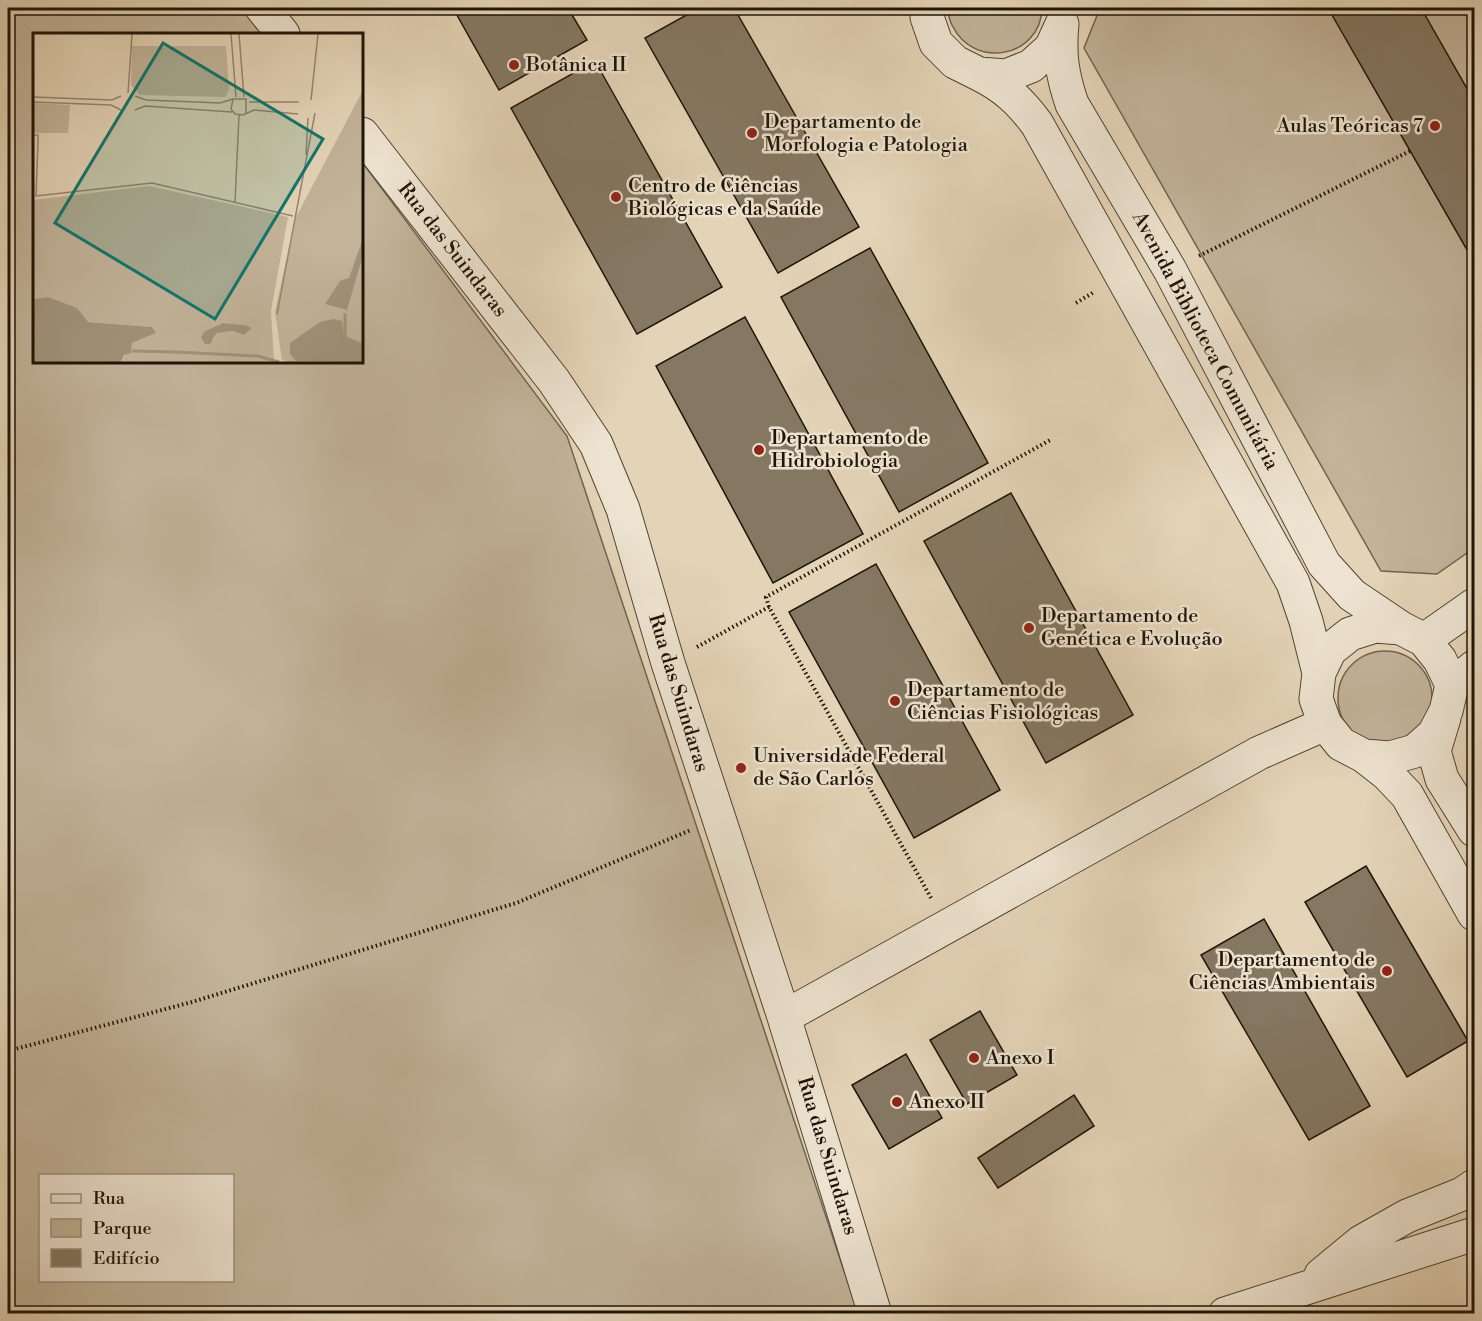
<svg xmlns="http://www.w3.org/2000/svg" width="1482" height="1321" viewBox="0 0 1482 1321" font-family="'Libre Bodoni',serif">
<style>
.green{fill:#c2b399;stroke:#706450;stroke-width:1.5;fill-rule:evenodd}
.building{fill:#857863;stroke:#1e1407;stroke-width:1.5}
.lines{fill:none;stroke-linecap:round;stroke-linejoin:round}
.minor-casing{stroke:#504433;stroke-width:35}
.path{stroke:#1e1407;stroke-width:4;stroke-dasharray:1.5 3;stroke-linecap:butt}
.minor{stroke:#ede3d0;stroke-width:33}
.poi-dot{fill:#8f2418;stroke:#ede3d0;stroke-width:2}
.labels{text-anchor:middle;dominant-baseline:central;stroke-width:5;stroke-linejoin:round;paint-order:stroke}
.poi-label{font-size:20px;fill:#1e1407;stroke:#ede3d0;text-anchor:start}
.street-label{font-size:20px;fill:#1e1407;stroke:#ede3d0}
.inset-river{fill:none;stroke:#a1937b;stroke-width:3}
.inset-road{fill:none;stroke:#958771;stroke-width:1.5}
.view{fill:#0f766e;fill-opacity:0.15;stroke:#0f766e;stroke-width:3}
.inset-edge{fill:none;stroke:#1e1407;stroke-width:3}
</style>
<rect width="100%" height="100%" fill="#e4d4b7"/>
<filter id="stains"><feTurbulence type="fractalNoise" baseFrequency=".00333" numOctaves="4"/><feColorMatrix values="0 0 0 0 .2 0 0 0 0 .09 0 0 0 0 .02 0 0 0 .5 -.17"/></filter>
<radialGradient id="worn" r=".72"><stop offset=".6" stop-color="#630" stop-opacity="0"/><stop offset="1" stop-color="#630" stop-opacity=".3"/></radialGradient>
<!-- green -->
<path class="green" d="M8 8H245L266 34H34V362H362V162L567 436 858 1313H8ZM40 1176H232V1280H40Z
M948 8H1042C1041 57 974 71 952 25 949 19 948 15 948 8Z
M1100 8H1462L1474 28V548L1437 574 1381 571 1084 48Z
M1338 698a47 47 0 1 1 94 0a47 47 0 1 1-94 0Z"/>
<!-- building -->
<path class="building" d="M453 8H568L587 40 499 90Z
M631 8H645L634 14Z
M699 8H734L859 227 778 273 645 38Z
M1328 8H1421L1474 101V262Z
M595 61 722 287 637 334 511 108Z
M870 248 988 463 899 512 781 297Z
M745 317 863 534 773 583 656 366Z
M1011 493 1133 715 1046 763 924 541Z
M876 564 1000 790 914 838 789 612Z
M1366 866 1468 1041 1407 1077 1305 902Z
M1264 919 1370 1106 1309 1140 1201 955Z
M980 1011 1017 1075 967 1104 930 1040Z
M906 1054 942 1118 889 1149 852 1085Z
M1074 1095 1094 1126 998 1188 978 1158Z"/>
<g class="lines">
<defs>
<path id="minor" d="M262 8 283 34
M927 8V17L936 43 955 62 979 74 1006 76 1031 66 1051 48 1062 24
M1062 24C1059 54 1062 75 1072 104L1170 270 1324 564 1352 595 1401 628
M979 74C1005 87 1020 101 1037 124L1293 583 1306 621 1319 673
M362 134 554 381 596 444 623 509 668 663 784 1017 875 1314
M1424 640 1474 605
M1452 685 1474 667
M1444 718 1434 751 1442 779 1474 830
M1364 756 1390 758 1415 751 1434 734 1446 711 1452 685 1440 660 1424 640 1401 628 1375 626 1350 634 1330 650 1319 673 1316 699 1325 724 1341 744 1364 756 1387 774 1407 795 1474 914
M784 1017 1259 753 1325 724
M1321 1275 1361 1242 1407 1216 1462 1194 1474 1186
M1225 1314 1474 1234"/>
</defs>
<!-- minor casing -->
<use href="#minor" class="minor-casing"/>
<!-- path -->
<path class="path" d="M1199 256 1410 151
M1076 303 1094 292
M769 607 766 597C861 544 957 492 1052 439
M697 647 769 607 931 898
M8 1051 192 1002 516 903 691 830"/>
<!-- minor -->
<use href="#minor" class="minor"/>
</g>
<!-- markers -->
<g class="poi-dot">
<circle cx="514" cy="65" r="6"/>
<circle cx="1435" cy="126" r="6"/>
<circle cx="752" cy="133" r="6"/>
<circle cx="616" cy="197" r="6"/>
<circle cx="759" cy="450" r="6"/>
<circle cx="1029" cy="628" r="6"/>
<circle cx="895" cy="701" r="6"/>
<circle cx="741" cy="768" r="6"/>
<circle cx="1387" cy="971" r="6"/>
<circle cx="974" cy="1058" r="6"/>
<circle cx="897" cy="1102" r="6"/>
</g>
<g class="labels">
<!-- poi labels -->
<g class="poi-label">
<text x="526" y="65">Botânica II</text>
<text x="764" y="122">Departamento de<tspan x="764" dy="23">Morfologia e Patologia</tspan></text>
<text x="1423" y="126" text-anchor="end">Aulas Teóricas 7</text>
<text x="628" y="186">Centro de Ciências<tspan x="628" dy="23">Biológicas e da Saúde</tspan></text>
<text x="771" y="438">Departamento de<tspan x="771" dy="23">Hidrobiologia</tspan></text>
<text x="1041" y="616">Departamento de<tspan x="1041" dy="23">Genética e Evolução</tspan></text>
<text x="907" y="690">Departamento de<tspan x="907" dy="23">Ciências Fisiológicas</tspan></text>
<text x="753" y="756">Universidade Federal<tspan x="753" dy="23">de São Carlos</tspan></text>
<text x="1375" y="960" text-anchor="end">Departamento de<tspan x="1375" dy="23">Ciências Ambientais</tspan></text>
<text x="986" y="1058">Anexo I</text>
<text x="909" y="1102">Anexo II</text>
</g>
<!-- street labels -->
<g class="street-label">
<text transform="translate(452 250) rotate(52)">Rua das Suindaras</text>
<text transform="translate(1205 341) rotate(62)">Avenida Biblioteca Comunitária</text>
<text transform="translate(678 693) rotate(73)">Rua das Suindaras</text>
<text transform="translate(827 1156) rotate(73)">Rua das Suindaras</text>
</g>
</g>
<!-- overview -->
<g transform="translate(33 33)">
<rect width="330" height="330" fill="#e4d4b7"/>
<path d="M99 13H193L196 57 192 64 107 62 98 52ZM330 57V329H256L249 327 242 279 262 186ZM0 70 37 72 35 100H0ZM116 153 255 184 238 278 241 329H88L99 310 123 300 119 294 55 289 15 264 0 266V167ZM190 290 212 292 219 295 211 302 200 298 184 300 180 308 172 298Z" fill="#c2b399" fill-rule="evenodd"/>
<path d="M330 206V222L314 277 292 271 307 248 316 245ZM15 264 44 275 55 289 119 294 123 300 99 310 98 320 91 322 88 329H0V266ZM301 286 309 288 311 302 330 311V329L263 328 257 321V310L287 289ZM190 290 212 292 219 295 211 302 200 298 184 300 177 311H172L168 304 172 298Z" fill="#a1937b"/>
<path class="inset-river" d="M312 280V303M99 318 143 319M143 319 225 323 246 329"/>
<path class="inset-road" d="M198 1 203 64M206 1 211 64M95 60 99 1M102 63 113 67 187 70 200 66M0 64 79 67 88 63M278 67 285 1M0 69 78 72 88 77M216 69H266M102 77 112 73 199 79M213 80V66H200L198 76 202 81 210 82 221 77 265 81M0 102H5V108L3 163 119 150 260 183M273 122 275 85M202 169 206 82M244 281 282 80"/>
<path class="view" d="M130 10 290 106 182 286 22 190Z"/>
<rect width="330" height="330" class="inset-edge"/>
</g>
<!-- margin -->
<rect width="1482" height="1321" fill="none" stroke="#e4d4b7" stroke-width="30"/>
<rect x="9" y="9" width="1464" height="1303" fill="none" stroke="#1e1407" stroke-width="3"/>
<rect x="15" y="15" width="1452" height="1291" fill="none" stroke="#1e1407" stroke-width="1.5"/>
<!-- legend -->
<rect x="39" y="1174" width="195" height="108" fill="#ede3d0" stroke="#9a9080" stroke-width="1.5"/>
<rect x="51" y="1194" width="30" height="9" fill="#ede3d0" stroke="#9a9080" stroke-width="1.5"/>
<text x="93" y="1204" font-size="18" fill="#1e1407">Rua</text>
<rect x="51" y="1219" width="30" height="18" fill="#c2b399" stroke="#9a9080" stroke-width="1.5"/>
<text x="93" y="1234" font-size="18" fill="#1e1407">Parque</text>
<rect x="51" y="1249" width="30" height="18" fill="#857863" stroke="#9a9080" stroke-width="1.5"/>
<text x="93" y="1264" font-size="18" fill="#1e1407">Edifício</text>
<rect width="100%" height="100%" filter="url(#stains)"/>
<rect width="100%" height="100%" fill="url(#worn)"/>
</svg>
